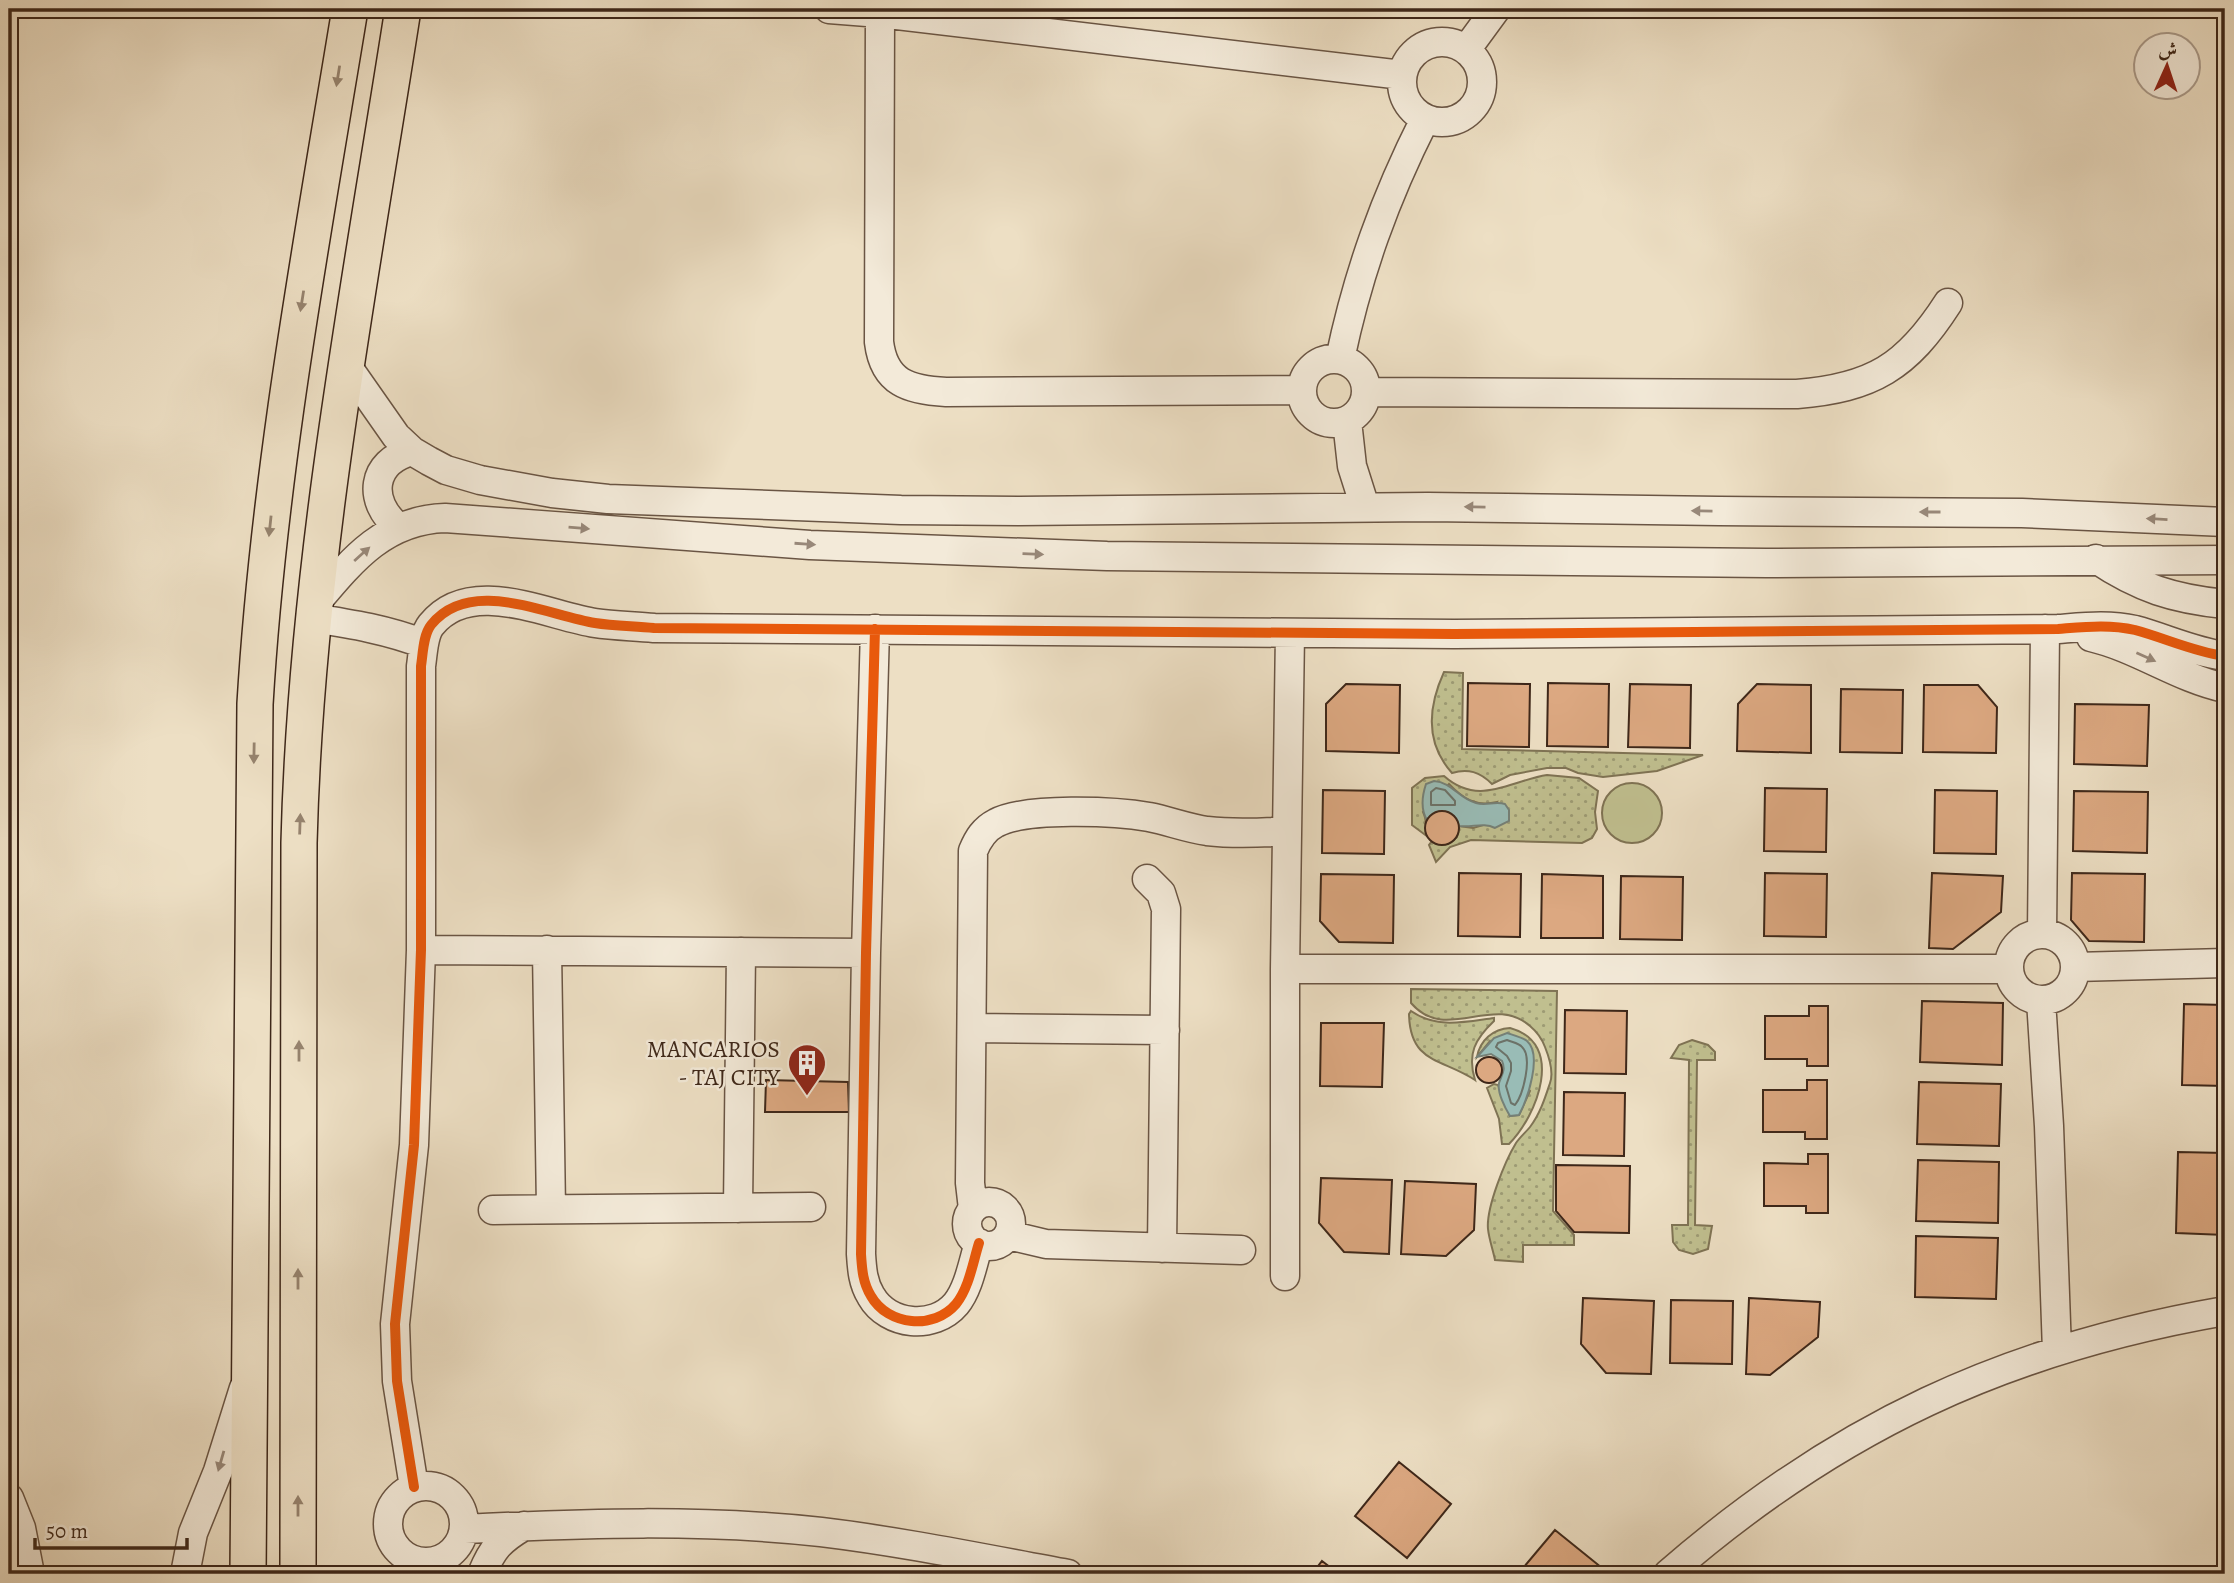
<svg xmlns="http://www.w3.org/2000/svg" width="2234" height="1583" viewBox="0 0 2234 1583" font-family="Alegreya,Amiri,serif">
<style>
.grass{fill:url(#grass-dots);stroke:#7f7354;stroke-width:2}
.park{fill:#c0bf8f;stroke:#7f7354;stroke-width:2}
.water{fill:#99bcb6;stroke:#758077;stroke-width:2}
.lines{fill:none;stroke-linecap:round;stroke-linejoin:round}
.shore{stroke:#6c7268;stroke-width:2}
.building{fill:#dca881;stroke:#3e2719;stroke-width:2}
.minor-casing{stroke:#6a5544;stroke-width:31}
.major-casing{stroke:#3e2719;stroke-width:38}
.minor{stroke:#f3ead9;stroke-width:28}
.major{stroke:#eddfc4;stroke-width:35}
.cycleway-casing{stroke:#f3ead9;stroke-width:15}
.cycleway{stroke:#e8590c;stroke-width:10}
.oneway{fill:#96836e}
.oneway2{fill:#988879}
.labels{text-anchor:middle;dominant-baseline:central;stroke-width:5;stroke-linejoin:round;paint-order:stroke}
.poi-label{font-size:24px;fill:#3e2719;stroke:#f3ead9;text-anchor:end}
</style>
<defs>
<pattern id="grass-dots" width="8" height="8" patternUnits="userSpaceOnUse" patternTransform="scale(1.75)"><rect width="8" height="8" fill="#c0bf8f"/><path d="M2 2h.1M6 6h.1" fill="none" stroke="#9d9b74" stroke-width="1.8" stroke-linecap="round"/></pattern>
</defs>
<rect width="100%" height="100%" fill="#eddfc4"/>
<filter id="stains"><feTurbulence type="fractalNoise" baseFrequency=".00286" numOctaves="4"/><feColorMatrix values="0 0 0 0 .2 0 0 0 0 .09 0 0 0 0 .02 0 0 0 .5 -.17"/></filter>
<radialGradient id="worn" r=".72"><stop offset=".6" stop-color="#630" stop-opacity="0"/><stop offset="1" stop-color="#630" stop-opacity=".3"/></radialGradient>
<!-- grass -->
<path class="grass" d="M1444 672 1463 673 1462 749 1703 755 1657 771 1603 777 1578 773 1566 768H1547L1510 775 1492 784C1480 772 1468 768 1452 773 1425 743 1428 707 1444 672Z
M1547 775 1579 778 1598 791 1595 812 1597 829 1592 838 1582 843 1471 840 1450 847 1436 862 1429 845 1432 841C1441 847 1449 845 1457 837L1459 826 1473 828 1487 824 1497 802C1476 807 1463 799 1449 784L1423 812C1428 821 1424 828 1428 837L1412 825V788L1425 778 1444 776C1479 807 1509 781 1547 775Z
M1411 989 1557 991 1553 1211 1574 1235V1245H1523V1262L1495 1260C1493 1250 1489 1239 1488 1229 1486 1208 1505 1161 1516 1143 1520 1137 1526 1132 1530 1127 1540 1114 1545 1098 1550 1083 1554 1072 1549 1057 1545 1047 1542 1039 1536 1031 1530 1026 1493 993 1446 1044 1411 1003Z
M1411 1011C1437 1029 1464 1022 1494 1018V1021C1475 1039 1467 1054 1475 1080 1442 1058 1410 1064 1409 1014Z
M1510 1028C1566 1043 1537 1116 1509 1144H1502L1499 1119 1487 1088 1494 1084 1498 1085 1510 1116 1519 1115 1530 1091 1490 1041 1477 1057C1480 1040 1493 1029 1510 1028Z
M1692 1040 1708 1045 1715 1052V1060H1697L1695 1225 1712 1226 1708 1249 1693 1254 1679 1250 1673 1242 1672 1225H1688L1689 1060 1671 1058 1679 1045Z"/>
<!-- park -->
<path class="park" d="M1602 813a30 30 0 1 1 60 0a30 30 0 1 1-60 0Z"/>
<!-- water -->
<path class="water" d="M1434 781C1452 782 1459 799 1476 803 1486 806 1495 801 1505 804L1509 810V821L1495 828C1483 822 1472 828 1459 826L1454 816 1440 811 1427 820C1421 810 1422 796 1426 784Z
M1507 1033C1513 1035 1522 1037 1527 1041 1543 1055 1527 1100 1519 1115L1510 1116C1505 1108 1497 1092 1499 1083 1502 1074 1506 1070 1502 1061L1491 1054 1477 1057 1494 1038Z"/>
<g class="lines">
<!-- shore -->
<path class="shore" d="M1436 788 1445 790 1455 801V805H1431V792Z
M1507 1040C1511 1042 1519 1043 1522 1047 1533 1057 1523 1095 1515 1105L1511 1103 1506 1086 1511 1071V1063L1507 1056 1496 1047 1498 1043Z"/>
</g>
<!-- building -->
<path class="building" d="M1468 683 1530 684 1529 747 1467 746Z
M1548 683 1609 684 1608 747 1547 746Z
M1346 684 1400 685 1399 753 1326 751V704Z
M1630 684 1691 685 1690 748 1628 747Z
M1757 684 1811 685V753L1737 751 1738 704Z
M1924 685H1978L1997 707 1996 753 1923 752Z
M1841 689 1903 690 1902 753 1840 752Z
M2075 704 2149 705 2147 766 2074 764Z
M1765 788 1827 789 1826 852 1764 851Z
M1323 790 1385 791 1384 854 1322 853Z
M1935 790 1997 791 1996 854 1934 853Z
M2074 791 2148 792 2147 853 2073 851Z
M1425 828a17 17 0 1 1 34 0a17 17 0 1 1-34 0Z
M1459 873 1521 874 1520 937 1458 936Z
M1765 873 1827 874 1826 937 1764 936Z
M1932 873 2003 876 2001 912 1953 949 1929 948Z
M2072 873 2145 874 2144 942 2089 941 2071 920Z
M1321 874 1394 875 1393 943 1339 942 1320 921Z
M1542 874 1603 876V938H1541Z
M1621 876 1683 877 1682 940 1620 939Z
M1922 1001 2003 1003 2002 1065 1920 1062Z
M2184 1004 2225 1005V1086L2182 1085Z
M1809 1006H1828V1066H1807V1059H1765V1016H1809Z
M1565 1010 1627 1011 1626 1074 1564 1073Z
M1321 1023H1384L1382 1087 1320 1086Z
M1476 1070a13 13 0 1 1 26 0a13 13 0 1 1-26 0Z
M766 1080 848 1082 849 1112H765Z
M1807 1080H1827V1139H1805V1132H1763V1090H1807Z
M1919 1082 2001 1084 1999 1146 1917 1144Z
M1564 1092 1625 1093 1624 1156 1563 1155Z
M2178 1152 2225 1153V1235L2176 1233Z
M1808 1154H1828V1213H1806V1206H1764V1163L1808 1164Z
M1918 1160 1999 1162 1998 1223 1916 1221Z
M1556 1165 1630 1166 1629 1233 1574 1232 1556 1211Z
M1321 1178 1392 1180 1389 1254 1344 1252 1319 1223Z
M1405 1181 1476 1184 1474 1230 1446 1256 1401 1254Z
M1916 1236 1998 1238 1996 1299 1915 1297Z
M1583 1298 1654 1301 1651 1374 1606 1373 1581 1344Z
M1749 1298 1820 1302 1818 1337 1770 1375 1746 1374Z
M1671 1300 1733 1301 1732 1364 1670 1363Z
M1399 1462 1451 1504 1407 1558 1355 1516Z
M1555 1530 1607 1572 1606 1574H1518Z
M1322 1561 1339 1574H1312Z"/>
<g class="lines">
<defs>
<path id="minor" d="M829 9 880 13 1402 75
M880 13 879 342C884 383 909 390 946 392L1301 390
M1402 82a40 40 0 1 1 80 0a40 40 0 1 1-80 0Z
M1466 50 1496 9
M1302 391a32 32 0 1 1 64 0a32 32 0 1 1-64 0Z
M1340 359C1358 273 1385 198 1425 119
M347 366 396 436 412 451 429 461 446 470 480 480 552 493 608 499 901 510 1019 511 1428 507 1719 511 2022 513 2225 522
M1367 392 1797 394C1872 388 1907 367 1948 303
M1347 421 1352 466 1365 507
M398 527C367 501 371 462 412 451
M2096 559C2139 588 2174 599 2225 604
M315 604C352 560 384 520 445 518L810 545 1107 556 1766 563 2225 560
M313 618C352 624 388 630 424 644
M875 629 866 953 861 1254C862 1270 863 1283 871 1296 888 1326 934 1330 956 1304 969 1288 973 1262 979 1243
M2091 637C2138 648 2178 678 2225 688
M1147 879 1161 893 1166 909 1162 1248
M2042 934 2045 629
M2009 967a33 33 0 1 1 66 0a33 33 0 1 1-66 0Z
M421 950 866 953
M547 950 551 1209
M2075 967 2225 963
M1285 969H2009
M2041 1000 2049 1126 2057 1351
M972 1028 1165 1030
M967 1224a22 22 0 1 1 44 0a22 22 0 1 1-44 0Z
M738 1208 741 952
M973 1209 970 1183 973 851C978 839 984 829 996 823 1026 807 1115 811 1149 817 1169 821 1187 828 1207 831 1234 834 1259 833 1286 831
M493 1210 811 1207
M1008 1235 1046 1244 1241 1250
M1285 1276V969L1290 633
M388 1524a38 38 0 1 1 76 0a38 38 0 1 1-76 0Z
M414 1487 397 1381 395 1324 414 1145 421 950V666C423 654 423 635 431 625 470 576 546 615 595 623 614 626 635 626 654 628L1454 634 2058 629C2084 627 2109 624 2135 630 2165 638 2194 652 2225 656
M9 1498 21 1528 30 1574
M465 1529C583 1523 704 1519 821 1532 904 1542 986 1559 1068 1574
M185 1574 193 1533 218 1471 244 1388
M482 1574C492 1549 500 1540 524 1526
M1668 1574C1837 1427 2005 1349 2225 1311"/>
<path id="major" d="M248 1574 255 704C269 470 312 240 350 9
M298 1574 299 843C306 562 360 285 403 9"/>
</defs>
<!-- minor casing -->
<use href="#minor" class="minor-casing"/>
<!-- major casing -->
<use href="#major" class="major-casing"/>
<!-- minor -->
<use href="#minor" class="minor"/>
<!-- major -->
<use href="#major" class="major"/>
<defs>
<path id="cycleway" d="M875 629 866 953 861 1254C862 1270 863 1283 871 1296 888 1326 934 1330 956 1304 969 1288 973 1262 979 1243
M414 1487 397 1381 395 1324 414 1145 421 950V666C423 654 423 635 431 625 470 576 546 615 595 623 614 626 635 626 654 628L1454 634 2058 629C2084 627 2109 624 2135 630 2165 638 2194 652 2225 656"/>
</defs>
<!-- cycleway casing -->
<use href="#cycleway" class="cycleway-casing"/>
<!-- cycleway -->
<use href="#cycleway" class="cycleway"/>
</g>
<!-- one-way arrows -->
<defs><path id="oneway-solid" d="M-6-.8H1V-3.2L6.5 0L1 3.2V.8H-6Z" transform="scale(1.75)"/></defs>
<g class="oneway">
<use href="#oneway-solid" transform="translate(338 76) rotate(99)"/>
<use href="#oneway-solid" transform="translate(302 301) rotate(99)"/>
<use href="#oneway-solid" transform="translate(270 526) rotate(96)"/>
<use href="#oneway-solid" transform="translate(254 753) rotate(91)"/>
<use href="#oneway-solid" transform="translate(300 824) rotate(-88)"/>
<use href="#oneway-solid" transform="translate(299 1051) rotate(-90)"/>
<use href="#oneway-solid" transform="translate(298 1279) rotate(-90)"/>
<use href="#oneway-solid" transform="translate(298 1506) rotate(-90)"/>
</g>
<g class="oneway2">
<use href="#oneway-solid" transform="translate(1475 507) rotate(-179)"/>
<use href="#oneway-solid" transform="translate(1702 511) rotate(-179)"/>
<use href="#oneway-solid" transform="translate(1930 512) rotate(-180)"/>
<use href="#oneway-solid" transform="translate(2157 519) rotate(-177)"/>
<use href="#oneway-solid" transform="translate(579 528) rotate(5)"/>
<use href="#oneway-solid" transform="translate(805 544) rotate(4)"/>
<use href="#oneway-solid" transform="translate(362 554) rotate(-42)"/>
<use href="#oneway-solid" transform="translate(1033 554) rotate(2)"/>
<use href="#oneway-solid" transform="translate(2146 657) rotate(24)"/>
<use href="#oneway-solid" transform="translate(221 1461) rotate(106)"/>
</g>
<!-- icons -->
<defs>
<symbol id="building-pin" viewBox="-11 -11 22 30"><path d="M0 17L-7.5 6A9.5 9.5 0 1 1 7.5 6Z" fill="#8f2418" stroke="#f3ead9"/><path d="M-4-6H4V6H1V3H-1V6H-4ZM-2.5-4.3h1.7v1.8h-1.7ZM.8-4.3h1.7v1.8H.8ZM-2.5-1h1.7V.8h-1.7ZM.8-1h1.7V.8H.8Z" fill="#fff"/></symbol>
</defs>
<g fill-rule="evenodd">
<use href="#building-pin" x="785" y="1041" width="44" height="60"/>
</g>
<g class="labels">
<!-- poi labels -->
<g class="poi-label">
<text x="780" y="1049">MANCARIOS<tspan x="780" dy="28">- TAJ CITY</tspan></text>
</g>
</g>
<!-- margin -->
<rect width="2234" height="1583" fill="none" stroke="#eddfc4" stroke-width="35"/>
<rect x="10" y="10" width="2213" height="1562" fill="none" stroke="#3e2719" stroke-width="3.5"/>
<rect x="18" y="18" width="2199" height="1548" fill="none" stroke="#3e2719" stroke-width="2"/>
<!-- north arrow -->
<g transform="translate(2167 66) rotate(3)"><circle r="33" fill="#f3ead9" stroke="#ab9c8c" stroke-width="2"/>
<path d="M0-5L12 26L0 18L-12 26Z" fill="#8f2418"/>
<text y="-10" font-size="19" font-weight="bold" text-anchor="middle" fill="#3e2719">ش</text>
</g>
<!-- scale -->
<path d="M35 1538v10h152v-10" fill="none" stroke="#3e2719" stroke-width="3.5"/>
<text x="46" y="1538" font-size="21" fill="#3e2719" stroke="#f3ead9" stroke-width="5" paint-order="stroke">50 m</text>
<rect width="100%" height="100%" filter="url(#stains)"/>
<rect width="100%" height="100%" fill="url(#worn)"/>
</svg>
